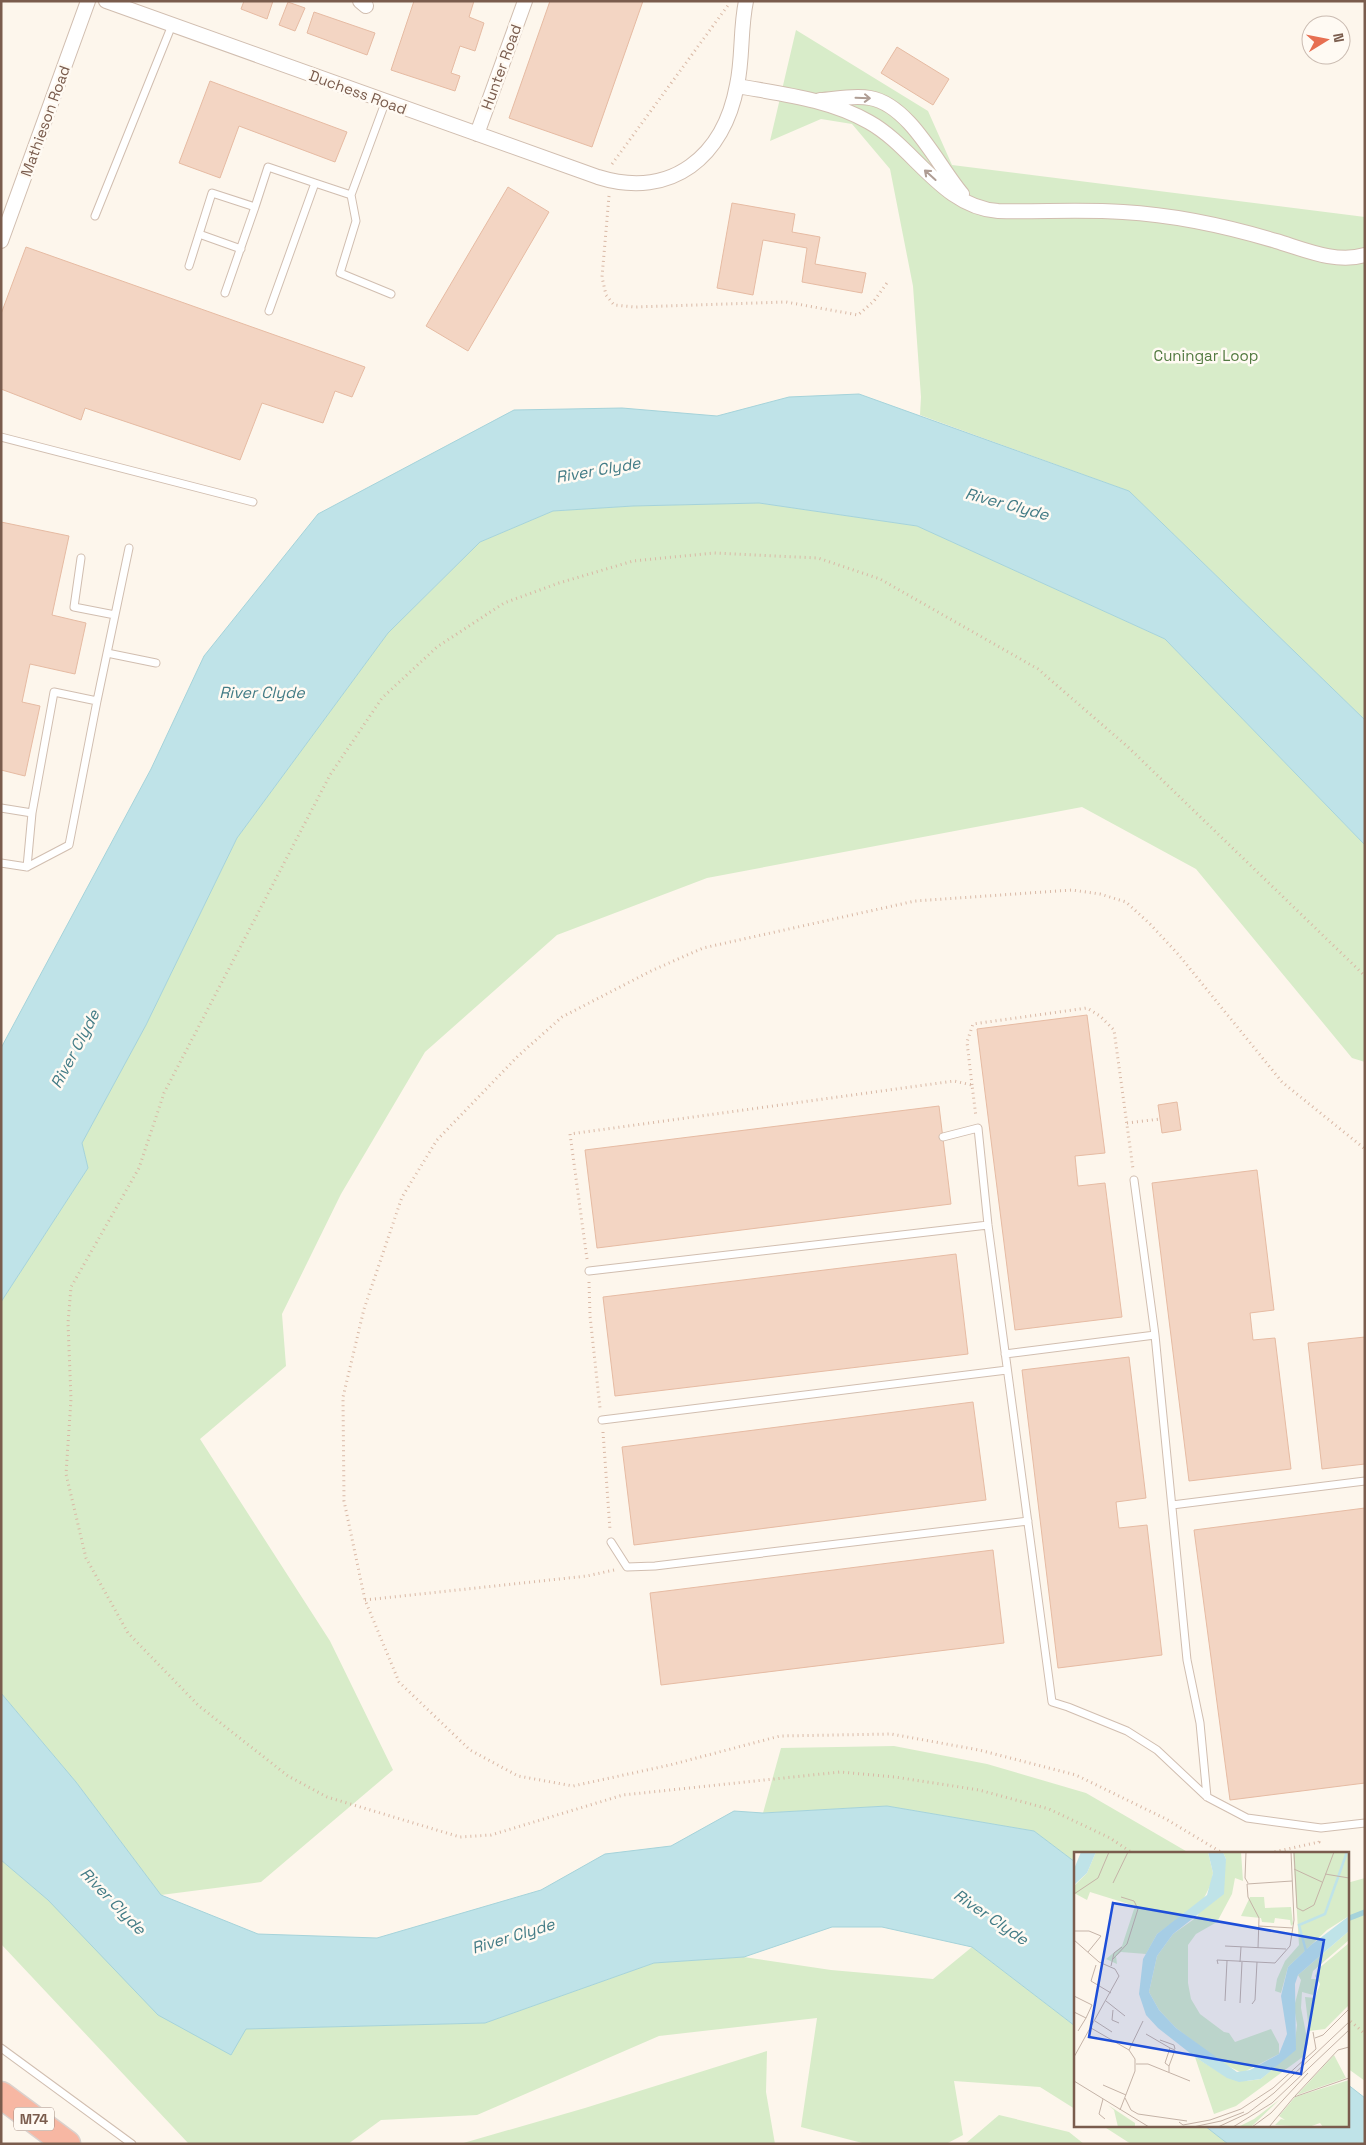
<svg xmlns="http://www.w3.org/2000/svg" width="1366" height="2145" viewBox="0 0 1366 2145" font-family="'Space Grotesk',sans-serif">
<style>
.green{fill:#d8ecc9}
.water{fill:#bfe3e8;stroke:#a5d3da}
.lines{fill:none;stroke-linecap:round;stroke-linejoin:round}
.stream{stroke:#a5d3da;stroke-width:5.5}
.building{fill:#f3d5c3;stroke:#e6bba3}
.service-casing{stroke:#d1beb0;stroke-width:9}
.minor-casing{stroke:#d1beb0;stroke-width:16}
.motorway-casing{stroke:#dad1cd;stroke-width:29}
.path{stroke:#d9b8a5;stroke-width:3;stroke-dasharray:1 4;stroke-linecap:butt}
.service{stroke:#fff;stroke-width:7}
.minor{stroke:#fff;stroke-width:14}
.motorway{stroke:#f7b7a3;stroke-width:26}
.oneway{stroke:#af9d94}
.labels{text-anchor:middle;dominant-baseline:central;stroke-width:5;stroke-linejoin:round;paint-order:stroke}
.shield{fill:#fffaf3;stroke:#a28b7f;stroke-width:1}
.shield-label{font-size:14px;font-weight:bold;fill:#7a5c4d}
.street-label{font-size:15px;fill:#7a5c4d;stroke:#fffaf3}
.park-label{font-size:15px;fill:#537a41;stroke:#fffaf3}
.water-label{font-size:16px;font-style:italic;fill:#437c86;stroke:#fffaf3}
.inset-river{fill:none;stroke:#bfe3e8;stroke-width:2.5}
.inset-road{fill:none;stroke:#c5b3a7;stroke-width:1}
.view{fill:#1d4ed8;fill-opacity:0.15;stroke:#1d4ed8;stroke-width:2.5}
.inset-edge{fill:none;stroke:#7a5c4d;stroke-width:2.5}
</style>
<rect width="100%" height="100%" fill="#fdf6ec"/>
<!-- green -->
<path class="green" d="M796 30 928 111 952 165 1365 217V720L1129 491 920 415 921 397 913 286 890 169 852 124 821 119 770 141Z
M759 503 917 526 1165 639 1365 845V1062L1352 1058 1196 869 1082 807 707 878 557 935 425 1052 341 1194 282 1314 286 1366 200 1439 330 1641 393 1770 261 1882 161 1895 76 1782 1 1693V1302L88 1168 82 1143 146 1025 237 838 388 633 480 542 553 511 633 506Z
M894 1746 987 1764 1086 1793 1191 1854H1075V1862L1034 1831 887 1806 763 1813 781 1748Z
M1 1860 48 1900 246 2029 485 2023 654 1963 744 1957 831 1970 933 1979 972 1947 1075 2026V2109L1040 2087 954 2081 963 2135 946 2144H866L801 2127 817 2018 659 2036 477 2115 381 2120 348 2144 188 2143 1 1944Z
M1365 1878V2081L1347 2068V1883Z
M767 2051 766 2092 775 2144H460L585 2108Z
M999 2115 1069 2132 1084 2144H965Z
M1103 2126H1205L1228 2144H1131Z"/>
<!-- water -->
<path class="water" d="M859 394 1129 491 1365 720V845L1165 639 917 526 759 503 633 506 553 511 480 542 388 633 237 838 146 1025 82 1143 88 1168 1 1302V1048L151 769 204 656 318 514 514 410 622 408 717 416 789 397Z
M1 1693 76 1782 161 1895 258 1934 377 1938 541 1890 605 1854 671 1846 734 1811 763 1813 887 1806 1034 1831 1075 1862V2026L972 1947 882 1927H832L744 1957 654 1963 485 2023 246 2029 231 2055 158 2015 48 1900 1 1860Z
M1347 2084 1365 2098V2144H1228L1205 2126H1347Z"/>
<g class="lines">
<!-- stream -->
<path class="stream" d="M1347 1919 1365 1912"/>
</g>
<!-- building -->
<path class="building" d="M244 1H273L267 19 241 9Z
M414 1H474L469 17 484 23 475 51 460 46 451 73 460 76 455 91 391 70Z
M550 1H643L592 147 509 118Z
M288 2 305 8 295 31 279 25Z
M314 12 375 33 367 55 307 33Z
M897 47 949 79 933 105 881 73Z
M210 81 347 132 335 162 239 126 220 178 179 163Z
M508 187 549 212 468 351 426 326Z
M732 203 795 214 792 232 820 237 815 264 866 273 862 293 802 282 807 248 763 240 753 295 717 288Z
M26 247 365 367 352 397 335 391 323 423 262 403 240 460 85 408 81 420 1 389V314Z
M1 522 69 536 52 615 86 623 75 674 30 664 22 702 40 706 25 776 1 770Z
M1087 1015 1105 1153 1075 1156 1078 1186 1105 1183 1122 1317 1015 1330 977 1029Z
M1177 1102 1181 1130 1162 1133 1158 1105Z
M939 1106 951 1204 597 1248 585 1150Z
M1257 1170 1274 1310 1250 1313 1253 1340 1275 1338 1291 1469 1189 1481 1152 1183Z
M956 1254 968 1354 615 1396 603 1297Z
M1365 1337V1464L1322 1469 1308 1343Z
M1129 1357 1146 1498 1116 1502 1119 1528 1147 1525 1162 1655 1058 1668 1022 1370Z
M973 1402 986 1500 634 1545 622 1447Z
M1365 1508V1783L1230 1800 1194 1530Z
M993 1550 1004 1643 661 1685 650 1593Z"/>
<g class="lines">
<defs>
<path id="service" d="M351 195 356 221 340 273 391 294
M95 216 172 25
M199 234 241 249
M189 266 212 193 255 207 268 167 315 183
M225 293 255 207
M269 311 315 183 351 195 385 103
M1 437 253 502
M81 558 74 607 115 615
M107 653 156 663
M1 808 32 813 54 692 97 701 129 548
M1 863 27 867 32 813
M27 867 69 845 97 701
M943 1137 978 1128 988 1225 1052 1702 1068 1707 1127 1731 1157 1750 1207 1797 1247 1818 1321 1828 1365 1823
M1134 1180 1155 1335 1187 1660 1200 1723 1207 1797
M589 1271 988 1225
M1005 1354 1155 1335
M602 1420 1007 1370
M1172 1505 1365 1481
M611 1542 627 1567 655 1566 1028 1521
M1 2048 132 2144"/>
<path id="minor" d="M106 1 598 177C672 200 724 156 737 85 743 58 740 29 746 1
M360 1 366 6
M737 86C781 94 829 99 869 122 914 147 942 207 998 211 1040 212 1082 209 1123 212 1176 215 1226 226 1276 241 1303 249 1336 264 1365 255
M820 100C836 99 854 95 870 98 910 105 938 166 962 194
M477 134 525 1
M1 241 88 1"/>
<path id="motorway" d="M1 2095 67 2144"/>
</defs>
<!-- service casing -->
<use href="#service" class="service-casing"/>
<!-- minor casing -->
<use href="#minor" class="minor-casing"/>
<!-- motorway casing -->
<use href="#motorway" class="motorway-casing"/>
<!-- path -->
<path class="path" d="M612 164 729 4
M609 196 602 277 606 295 614 305 635 307 786 302 858 315 874 301 889 280
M972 1085 967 1042 973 1024 1087 1008 1100 1016 1114 1030 1133 1169
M1127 1123 1160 1119
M587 1259 570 1134 954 1081 972 1085 976 1117
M589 1282 590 1316 600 1408
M603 1432 610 1530
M365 1600 587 1576 614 1570
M1134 1854 1110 1838 1049 1809 979 1790 895 1777 840 1772 623 1795 491 1835 460 1837 327 1797 288 1776 199 1706 128 1633 86 1558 66 1474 71 1399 68 1323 71 1287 139 1168 164 1093 330 775 382 698 437 647 504 603 559 583 633 561 714 553 818 558 880 579 1038 669 1128 747 1365 976
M1224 1854 1166 1819 1076 1775 979 1750 891 1734 780 1736 670 1765 573 1786 518 1776 470 1750 399 1682 365 1600 344 1501 343 1397 364 1309 402 1197 437 1140 518 1056 562 1017 651 971 703 948 915 901 1072 890 1100 894 1126 902 1150 924 1178 954 1282 1082 1365 1149
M1265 1854 1319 1842V1839
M1347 2018 1365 2034"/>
<!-- service -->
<use href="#service" class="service"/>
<!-- minor -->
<use href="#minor" class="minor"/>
<!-- motorway -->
<use href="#motorway" class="motorway"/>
</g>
<!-- one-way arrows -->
<defs><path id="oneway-shaft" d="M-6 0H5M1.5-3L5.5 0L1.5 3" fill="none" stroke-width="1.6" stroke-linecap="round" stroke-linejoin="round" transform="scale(1.25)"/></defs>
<g class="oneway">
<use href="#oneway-shaft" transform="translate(863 98) rotate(2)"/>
<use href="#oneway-shaft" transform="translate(930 175) rotate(-138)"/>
</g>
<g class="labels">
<!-- shield labels -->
<rect class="shield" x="14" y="2107.5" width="40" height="23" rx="4"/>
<g class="shield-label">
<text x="34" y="2119">M74</text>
</g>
<!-- street labels -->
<g class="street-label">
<text transform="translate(501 67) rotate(-70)">Hunter Road</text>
<text transform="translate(358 92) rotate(20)">Duchess Road</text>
<text transform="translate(45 121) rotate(-70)">Mathieson Road</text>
</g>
<!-- park labels -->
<g class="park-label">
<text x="1206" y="355">Cuningar Loop</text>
</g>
<!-- water labels -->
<g class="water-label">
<text transform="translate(598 470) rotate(-10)">River Clyde</text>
<text transform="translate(1007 504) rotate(15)">River Clyde</text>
<text x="262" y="692">River Clyde</text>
<text transform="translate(75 1049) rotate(-62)">River Clyde</text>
<text transform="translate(113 1901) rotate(46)">River Clyde</text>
<text transform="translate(991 1917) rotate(34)">River Clyde</text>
<text transform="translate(513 1936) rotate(-17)">River Clyde</text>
</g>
</g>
<!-- overview -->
<g transform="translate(1074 1852)">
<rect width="275" height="275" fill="#fdf6ec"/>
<path d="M22 0H134L139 21 137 32 128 50 83 82 72 102 47 100 42 104 43 112 32 107 48 94 61 54 16 40 13 48 0 41V34L13 21ZM149 0H167L169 29 161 26 158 42 143 70 122 82 114 93V131L117 147 126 162 150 180 155 181 161 190 197 177 205 192V202L168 221 148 211 102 176 85 158 75 140 83 104 99 82 123 65 152 7ZM219 0H275V64L253 78 214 115 207 141 201 139 203 127 211 109 225 93ZM176 45H190L191 56 217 55 219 72 217 74 216 68 201 66 200 71 188 70 187 66 167 64ZM275 79V88L239 119 237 127H243L244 132 239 143 228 140 227 156 234 191 230 204 162 254 140 262 121 205 153 225 173 229 187 227 203 213 220 196 223 173 220 155 227 128 224 123ZM275 91V153L251 177 235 179 231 145 241 146 246 132 241 124 244 117ZM260 203 272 226 223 243ZM275 228V275H249L246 271 235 275 201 273 207 267 211 268 205 264 221 245ZM205 248 177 275H164L180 267ZM34 253 61 271V275H44L40 258Z" fill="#d8ecc9"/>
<path d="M7 0H22L13 21 0 33V17ZM134 0H149L152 7 150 42 99 82 83 104 75 140 85 158 102 176 163 220 176 218 205 202 213 182 207 144 214 115 237 93 275 64V79L224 123 221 132 222 198 187 227 165 230 153 226 121 205 84 176 72 163 65 142 69 107 83 82 133 43 139 21Z" fill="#bfe3e8"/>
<path class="inset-river" d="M232 99 225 73 251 62 273 0"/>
<path class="inset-road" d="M172 0 171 26 174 31M220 0 223 56 229 59 240 53 260 0M220 17 248 30M251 22 275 26M39 31 54 0M0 42 24 26 35 0M185 74 219 76M0 79H15L27 84 14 100M0 88 25 110 41 117 45 124 0 205M151 94 212 97M184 96 185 66 174 45 173 32 218 29M39 107 53 92 64 57 60 49 47 45M166 110 167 95M144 112 143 108 201 111 216 94 220 68 217 0M22 113 17 129 37 141M37 114 40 101 48 95M0 144 18 153 12 166M32 149 51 164M151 149 153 109M166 151 168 110M178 152 181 148 183 110M39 158 38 168 45 171M0 160 12 166 4 179M21 169 38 180M17 176 55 198 61 207V219L46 258M72 182 96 196 91 211 95 214V220M241 186 249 183 275 157M86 188 100 193 101 197M55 198 69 169M62 212H74L116 229M95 214 101 198 96 196M0 229 75 275M29 233 52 243M221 244 264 198 275 195M51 246 57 258 64 262 113 269M29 247 25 262 31 267M105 270 109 273 136 268 167 257 199 236 242 197 239 180M119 275 147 269 170 260M144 275 174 261 200 241 275 170M159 275 198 251 275 178M178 275 197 261 234 221M195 275 220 245 275 226"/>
<path class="view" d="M39 51 250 88 227 222 15 185Z"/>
<rect width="275" height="275" class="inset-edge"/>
</g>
<!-- border -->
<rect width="1366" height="2145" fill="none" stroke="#7a5c4d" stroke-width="5"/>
<!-- north arrow -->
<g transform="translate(1326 40) rotate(80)"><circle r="24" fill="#fffaf3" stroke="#cabbb1"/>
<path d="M0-4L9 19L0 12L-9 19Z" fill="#e76f51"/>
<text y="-8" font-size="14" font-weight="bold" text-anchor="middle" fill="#7a5c4d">N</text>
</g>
</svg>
